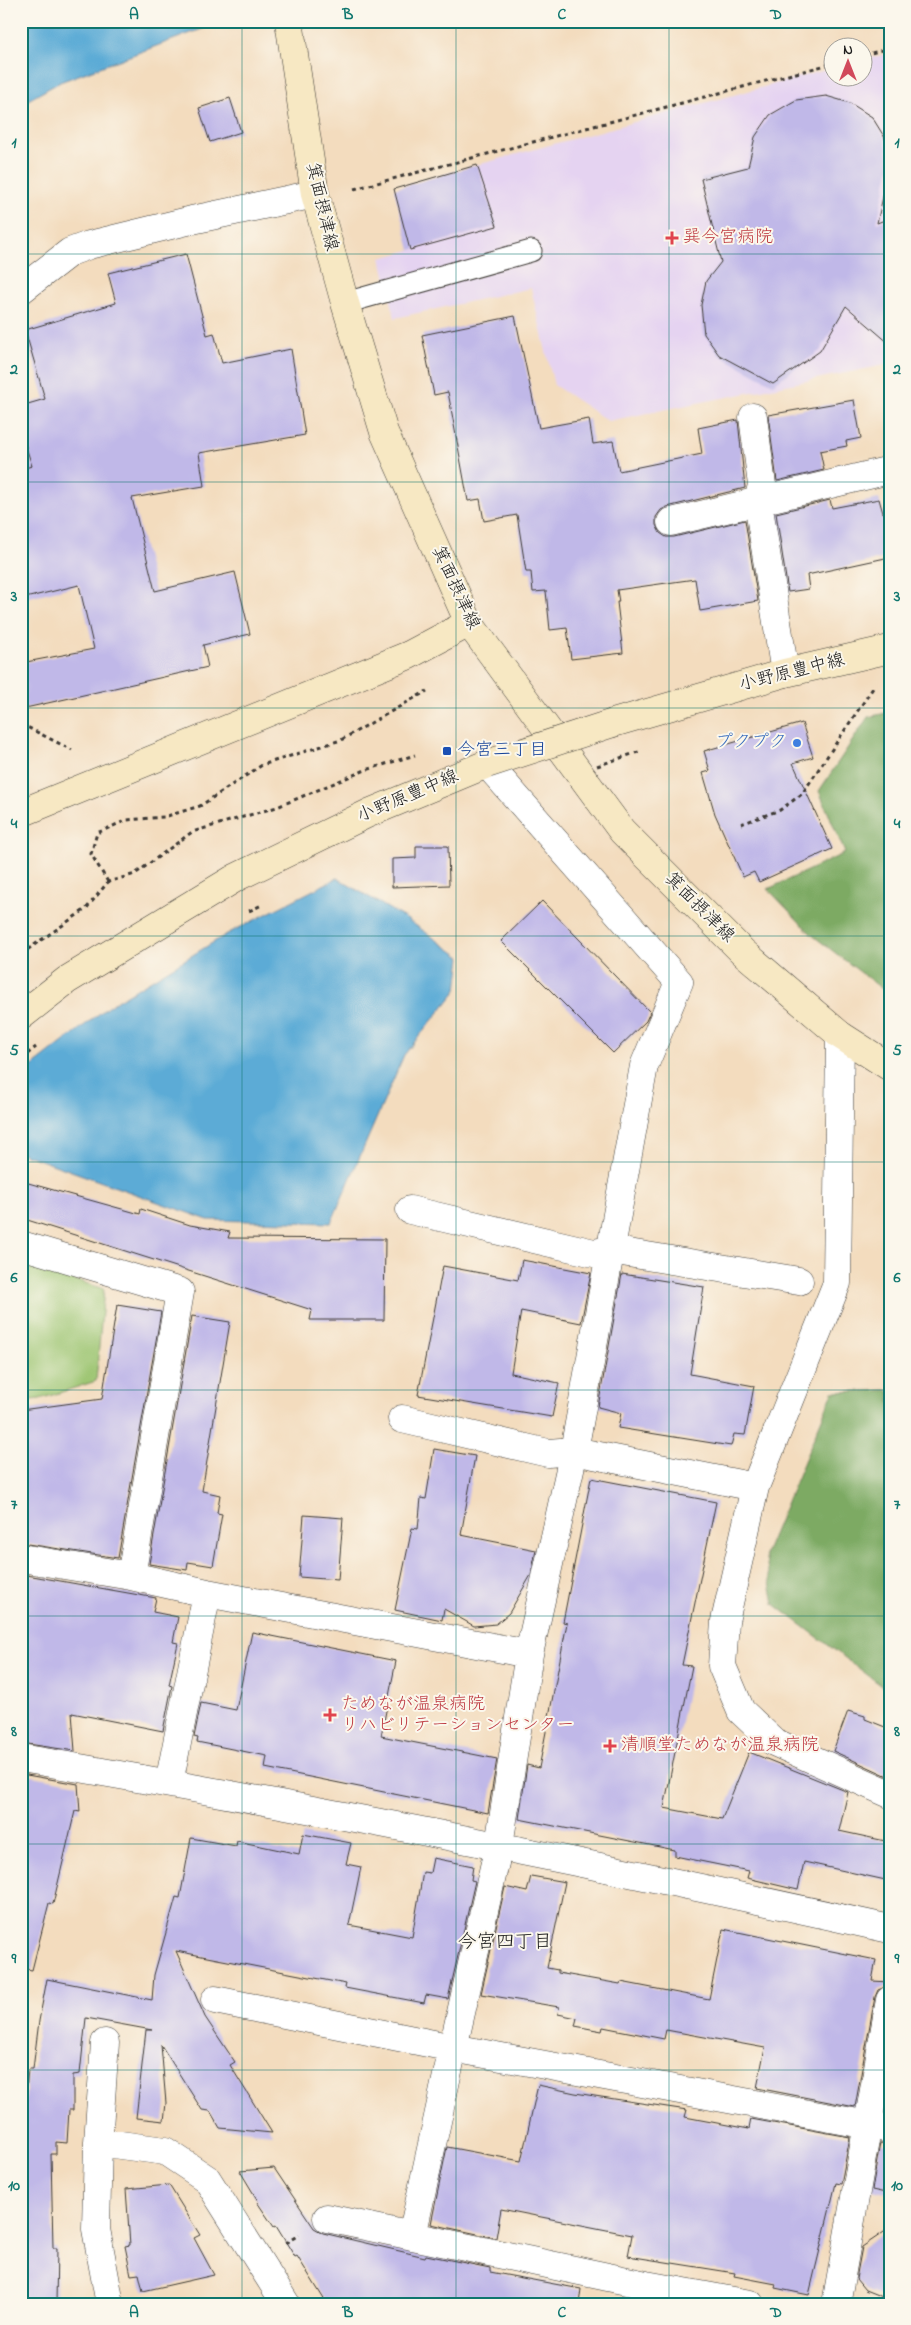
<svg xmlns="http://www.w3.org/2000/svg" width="911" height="2325" viewBox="0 0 911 2325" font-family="'Indie Flower','Klee One',sans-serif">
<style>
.built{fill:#e5d3f1}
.green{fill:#9cc571;stroke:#5c7046}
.forest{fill:#7daa63;stroke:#4c6340}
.water{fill:#5cabd6;stroke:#3c6479}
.building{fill:#c0b8e8}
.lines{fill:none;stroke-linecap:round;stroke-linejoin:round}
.lane-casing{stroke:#3c3934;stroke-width:23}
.street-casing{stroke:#3c3934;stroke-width:29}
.secondary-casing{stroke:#3c3934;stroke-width:29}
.path{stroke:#3c3934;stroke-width:3;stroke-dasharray:4 4;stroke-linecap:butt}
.lane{stroke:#fff;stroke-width:21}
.street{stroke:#fff;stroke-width:28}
.secondary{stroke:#f7e8c3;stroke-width:28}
.secondary-bridge-casing{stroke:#3c3934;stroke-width:29;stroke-linecap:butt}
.path-bridge{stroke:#3c3934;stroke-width:3;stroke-dasharray:4 4;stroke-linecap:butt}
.secondary-bridge{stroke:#f7e8c3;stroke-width:28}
.grid{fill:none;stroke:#0f766e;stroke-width:1;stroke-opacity:0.55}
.health-dot{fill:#e0444e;stroke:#fbf7ec;stroke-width:2}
.shop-dot{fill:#3f7fe0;stroke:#fbf7ec;stroke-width:2}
.transit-dot{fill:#1a4fb4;stroke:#fbf7ec;stroke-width:2}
.labels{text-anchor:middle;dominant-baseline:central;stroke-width:4;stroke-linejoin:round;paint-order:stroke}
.street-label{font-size:18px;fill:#1c1c1c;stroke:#fbf7ec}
.health-label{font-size:18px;fill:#be3a42;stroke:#fbf7ec;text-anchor:start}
.shop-label{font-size:18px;fill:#366cbe;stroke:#fbf7ec;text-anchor:end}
.transit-label{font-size:18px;fill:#164399;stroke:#fbf7ec;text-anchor:start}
.neighbourhood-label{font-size:19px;fill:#1c1c1c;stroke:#fbf7ec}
.neatline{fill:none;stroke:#0f766e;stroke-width:2}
.grid-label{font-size:16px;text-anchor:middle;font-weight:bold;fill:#0f766e}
</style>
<rect width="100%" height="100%" fill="#fbf7ec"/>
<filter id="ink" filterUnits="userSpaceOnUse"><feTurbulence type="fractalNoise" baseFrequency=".02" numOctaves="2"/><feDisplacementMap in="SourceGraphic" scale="10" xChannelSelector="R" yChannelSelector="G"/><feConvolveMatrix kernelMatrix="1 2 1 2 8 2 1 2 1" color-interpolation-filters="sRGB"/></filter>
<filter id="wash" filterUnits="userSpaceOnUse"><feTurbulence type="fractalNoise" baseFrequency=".0096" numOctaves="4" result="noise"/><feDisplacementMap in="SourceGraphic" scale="20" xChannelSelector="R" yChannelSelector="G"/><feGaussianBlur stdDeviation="1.12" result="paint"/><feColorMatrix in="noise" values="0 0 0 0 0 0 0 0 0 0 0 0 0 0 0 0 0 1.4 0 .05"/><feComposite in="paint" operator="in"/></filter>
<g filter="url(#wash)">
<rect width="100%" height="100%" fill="#f3dcbe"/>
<!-- built -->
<path class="built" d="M890 53V364L608 421 554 385 531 288 395 318 381 258 497 226 477 165 833 68 834 78H864V60Z"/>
<!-- green -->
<path class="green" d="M21 1263 104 1289 96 1381 40 1399 21 1401Z"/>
<!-- forest -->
<path class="forest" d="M890 712V995L812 935 768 889 845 853 819 791 868 717Z
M887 1390 890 1392V1692L774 1604 765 1554 833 1392Z"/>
<!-- water -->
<path class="water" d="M21 21H218V23L60 82 21 104Z
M337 878 408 920 461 957 457 990 404 1055 331 1223 208 1220 21 1153V1075L109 1006 140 987 227 934Z"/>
<g id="blocks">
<!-- building -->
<path class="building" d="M826 96 850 103 872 117 885 138 890 166 877 223 890 218V344L846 306 820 351 773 384 719 355 704 334 701 305 706 281 721 262 701 179 748 167 755 137 770 115 796 100Z
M230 98 241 132 210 142 199 108Z
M477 165 497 226 410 250 394 189Z
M186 254 207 335 214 333 222 363 291 349 305 435 199 453 204 486 132 498 155 591 235 572 250 634 203 645 208 667 21 709V663L94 649 79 585 21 599V469L32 466 21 431V406L45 399 25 330 116 303 108 273Z
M515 316 539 428 589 419 593 444 613 441 619 471 702 454 698 428 738 420 745 488 667 507 661 510 656 517V525L660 533 666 537H674L745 520 758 601 700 611 695 579 617 590 619 602H617L623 653 571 659 567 628 550 630 546 591 533 592 531 572H526L517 515 484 521 480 499 468 501 448 392 434 395 422 335Z
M854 400 861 438 846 441 847 446 820 451 824 470 777 481 768 415Z
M879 499 883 513 890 512V557L807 575 809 589 788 592 776 513 830 500 832 508Z
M802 723 813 757 793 763 832 849 759 882 754 872 743 877 715 814 703 773 710 771 704 751Z
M416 846H448L449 885 392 887V859L416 858Z
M542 901 650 1012 646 1021 613 1053 501 941Z
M21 1181 140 1214 141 1209 190 1225 230 1232 228 1238 385 1239 384 1320H310L312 1310 21 1218Z
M522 1260 591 1273 581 1323 521 1311 511 1373 559 1383 552 1417 418 1395 443 1266 518 1280Z
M622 1274 704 1287 690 1374 754 1386 745 1435 734 1434 731 1446 618 1428 621 1413 598 1407Z
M117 1305 161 1312 118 1558 21 1543V1410L102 1399Z
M192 1316 230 1322 202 1491 220 1495 217 1513 222 1514 213 1566 188 1562 187 1570 149 1564Z
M434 1449 475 1456 461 1535 536 1550 531 1575 509 1613 496 1624 474 1626 444 1609 442 1620 395 1610 412 1528 418 1529 421 1498 426 1499Z
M591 1478 716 1502 682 1665 692 1666 664 1808 722 1819 749 1752 848 1792 839 1831 890 1842V1881L804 1862 798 1890 747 1878 749 1871 675 1856V1850L519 1819 527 1765 539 1768 567 1623 563 1622Z
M304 1515 343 1518 338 1580 299 1577Z
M21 1574 156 1598 153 1612 178 1617 173 1642 178 1643 169 1685 172 1686 163 1731 72 1713 75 1751 21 1743Z
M252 1632 396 1661 381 1736 497 1759 488 1813 265 1768 267 1756 197 1742 198 1738 194 1737 201 1703 236 1710Z
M848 1711 865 1716V1719L890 1729V1777L833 1751Z
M21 1774 78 1784 80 1812 75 1811 53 1904 49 1903 32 1970 21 1968Z
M303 1834 351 1843 346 1864 361 1867 349 1925 412 1937 423 1872 430 1873 433 1858 473 1866 471 1880 475 1881 448 1999 426 1995 424 2003 345 1988 346 1984 176 1951 205 2017 235 2062 230 2065 272 2133 220 2128 210 2111 202 2110 161 2045 166 2103 164 2121 136 2118 146 2030H152L86 2018 80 2074 73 2075V2110H69L67 2143 56 2142V2154H51L53 2248H57L56 2304H21V2116H24L28 2069H33L39 2021 47 1979 152 2000 154 1975 176 1897 180 1898 191 1838 236 1846 237 1841 299 1854Z
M531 1876 565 1882 547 1968 558 1970V1973L620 1984 621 1982 709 1999 723 1929 876 1960 872 1981 890 1982V1985L878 1990 875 1997 855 2107 757 2088 765 2048 666 2030 664 2039 603 2027 602 2031 575 2026 577 2018 558 2014 559 2007 481 1994 505 1887 527 1892Z
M538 2085 575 2093 687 2110 685 2117 749 2129 751 2119 850 2137 841 2184 836 2183 809 2295 775 2288 776 2284 734 2276 735 2273 628 2256 632 2235 501 2209 496 2238 431 2224 447 2147 521 2161Z
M880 2143 890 2144V2194L872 2190Z
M274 2168 314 2228 323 2233 425 2257 426 2255 490 2268V2272L581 2289 579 2304H327L297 2256 295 2257 276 2226 274 2227 257 2202 258 2201 240 2171Z
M169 2185 200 2235 194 2238 214 2275 143 2291 139 2274 131 2275 125 2246 130 2245 126 2189Z
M890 2228V2300L865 2290 856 2279 862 2247Z"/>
</g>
</g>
<g filter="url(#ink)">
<use href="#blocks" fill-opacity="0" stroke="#3c3934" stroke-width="1"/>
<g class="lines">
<defs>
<path id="lane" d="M345 303 531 251
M643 2304 646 2285"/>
<path id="street" d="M21 290 70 252 89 245 192 220 315 194
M753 417 762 485 758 502 785 673
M671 522 890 470
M840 1035 837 1283 755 1487 725 1621 722 1666 741 1711 774 1742 890 1794
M410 1210 594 1253 610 1250 799 1281
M21 1245 180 1292 131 1576
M402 1419 548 1453 574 1451 755 1487
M21 1558 131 1576 207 1593 529 1654
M21 1758C312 1807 602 1865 890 1929
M169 1783 207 1593
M215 2000 453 2048 890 2129
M105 2043 98 2142 96 2229 110 2304
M98 2142 165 2151 207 2179 286 2304
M327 2218 646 2285 750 2304
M412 2236 453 2048 499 1845 529 1654 574 1451 644 1066 679 982 487 764
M836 2304 890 2000"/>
<path id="secondary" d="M289 21 315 194 345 303 384 432 469 623 622 831 743 952 840 1035 890 1067
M613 723 785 673 890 649
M21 813 409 655 469 623
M21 1016 67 980 237 877 369 813 487 764"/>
</defs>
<!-- lane casing -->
<use href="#lane" class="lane-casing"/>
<!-- street casing -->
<use href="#street" class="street-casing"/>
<!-- secondary casing -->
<use href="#secondary" class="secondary-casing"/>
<!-- path -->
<path class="path" d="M864 55 890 48
M354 189 834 63
M21 724 72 750
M741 824 780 810 802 794 873 688
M108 882 91 854 97 833 127 820 164 817 200 806 262 765 341 740 427 691
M249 911 262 905
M21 954 86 909 108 882 135 874 192 832 277 807 363 771 415 755
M21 1059 36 1047
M285 2243 299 2235"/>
<!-- lane -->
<use href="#lane" class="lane"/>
<!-- street -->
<use href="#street" class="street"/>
<!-- secondary -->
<use href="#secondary" class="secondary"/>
<defs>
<path id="secondary-bridge" d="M487 764 613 723"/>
</defs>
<!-- secondary-bridge casing -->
<use href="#secondary-bridge" class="secondary-bridge-casing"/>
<!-- path-bridge -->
<path class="path-bridge" d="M597 766 641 751"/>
<!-- secondary-bridge -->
<use href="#secondary-bridge" class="secondary-bridge"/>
</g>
</g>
<!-- grid -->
<path class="grid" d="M242 21V2304M456 21V2304M669 21V2304M21 254H890M21 482H890M21 708H890M21 936H890M21 1162H890M21 1390H890M21 1616H890M21 1844H890M21 2070H890"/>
<!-- markers -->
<g class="health-dot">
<path d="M669.5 230.5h5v5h5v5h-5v5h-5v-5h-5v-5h5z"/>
<path d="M327.5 1707.5h5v5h5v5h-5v5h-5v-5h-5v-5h5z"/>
<path d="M607.5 1738.5h5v5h5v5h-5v5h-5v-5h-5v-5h5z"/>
</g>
<circle class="shop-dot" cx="797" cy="743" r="5"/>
<rect class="transit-dot" x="442" y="746" width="10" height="10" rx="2.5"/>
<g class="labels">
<!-- street labels -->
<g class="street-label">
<text transform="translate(321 207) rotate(77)">箕面摂津線</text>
<text transform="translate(455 588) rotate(65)">箕面摂津線</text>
<text transform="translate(792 673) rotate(-14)">小野原豊中線</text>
<text transform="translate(408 797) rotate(-23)">小野原豊中線</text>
<text transform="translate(699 908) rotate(45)">箕面摂津線</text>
</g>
<!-- health labels -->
<g class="health-label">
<text x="683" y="238">巽今宮病院</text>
<text x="341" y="1705">ためなが温泉病院<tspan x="341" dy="21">リハビリテーションセンター</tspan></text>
<text x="621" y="1746">清順堂ためなが温泉病院</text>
</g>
<!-- shop labels -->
<g class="shop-label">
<text x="787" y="743">プクプク</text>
</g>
<!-- transit labels -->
<g class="transit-label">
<text x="457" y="751">今宮三丁目</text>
</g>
<!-- neighbourhood labels -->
<g class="neighbourhood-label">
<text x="505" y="1942">今宮四丁目</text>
</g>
</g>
<!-- margin -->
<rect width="911" height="2325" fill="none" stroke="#fbf7ec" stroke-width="55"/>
<!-- north arrow -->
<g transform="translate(848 62)"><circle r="24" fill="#fbf7ec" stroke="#a29f99"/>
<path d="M0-4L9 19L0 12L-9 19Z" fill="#d1495b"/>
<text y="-8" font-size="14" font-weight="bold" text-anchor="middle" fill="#1c1c1c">N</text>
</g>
<rect x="28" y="28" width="856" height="2270" class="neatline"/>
<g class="grid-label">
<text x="134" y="19">A</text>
<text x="348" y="19">B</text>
<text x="562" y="19">C</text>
<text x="776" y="19">D</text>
<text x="14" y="147">1</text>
<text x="897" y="147">1</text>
<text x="14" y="374">2</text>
<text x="897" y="374">2</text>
<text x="14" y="601">3</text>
<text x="897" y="601">3</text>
<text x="14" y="828">4</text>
<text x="897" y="828">4</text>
<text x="14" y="1055">5</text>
<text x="897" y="1055">5</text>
<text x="14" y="1282">6</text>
<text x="897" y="1282">6</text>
<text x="14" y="1509">7</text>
<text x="897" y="1509">7</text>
<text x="14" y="1736">8</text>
<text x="897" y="1736">8</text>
<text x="14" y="1963">9</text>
<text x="897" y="1963">9</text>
<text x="14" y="2190">10</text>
<text x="897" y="2190">10</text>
<text x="134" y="2317">A</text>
<text x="348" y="2317">B</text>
<text x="562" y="2317">C</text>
<text x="776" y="2317">D</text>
</g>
</svg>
